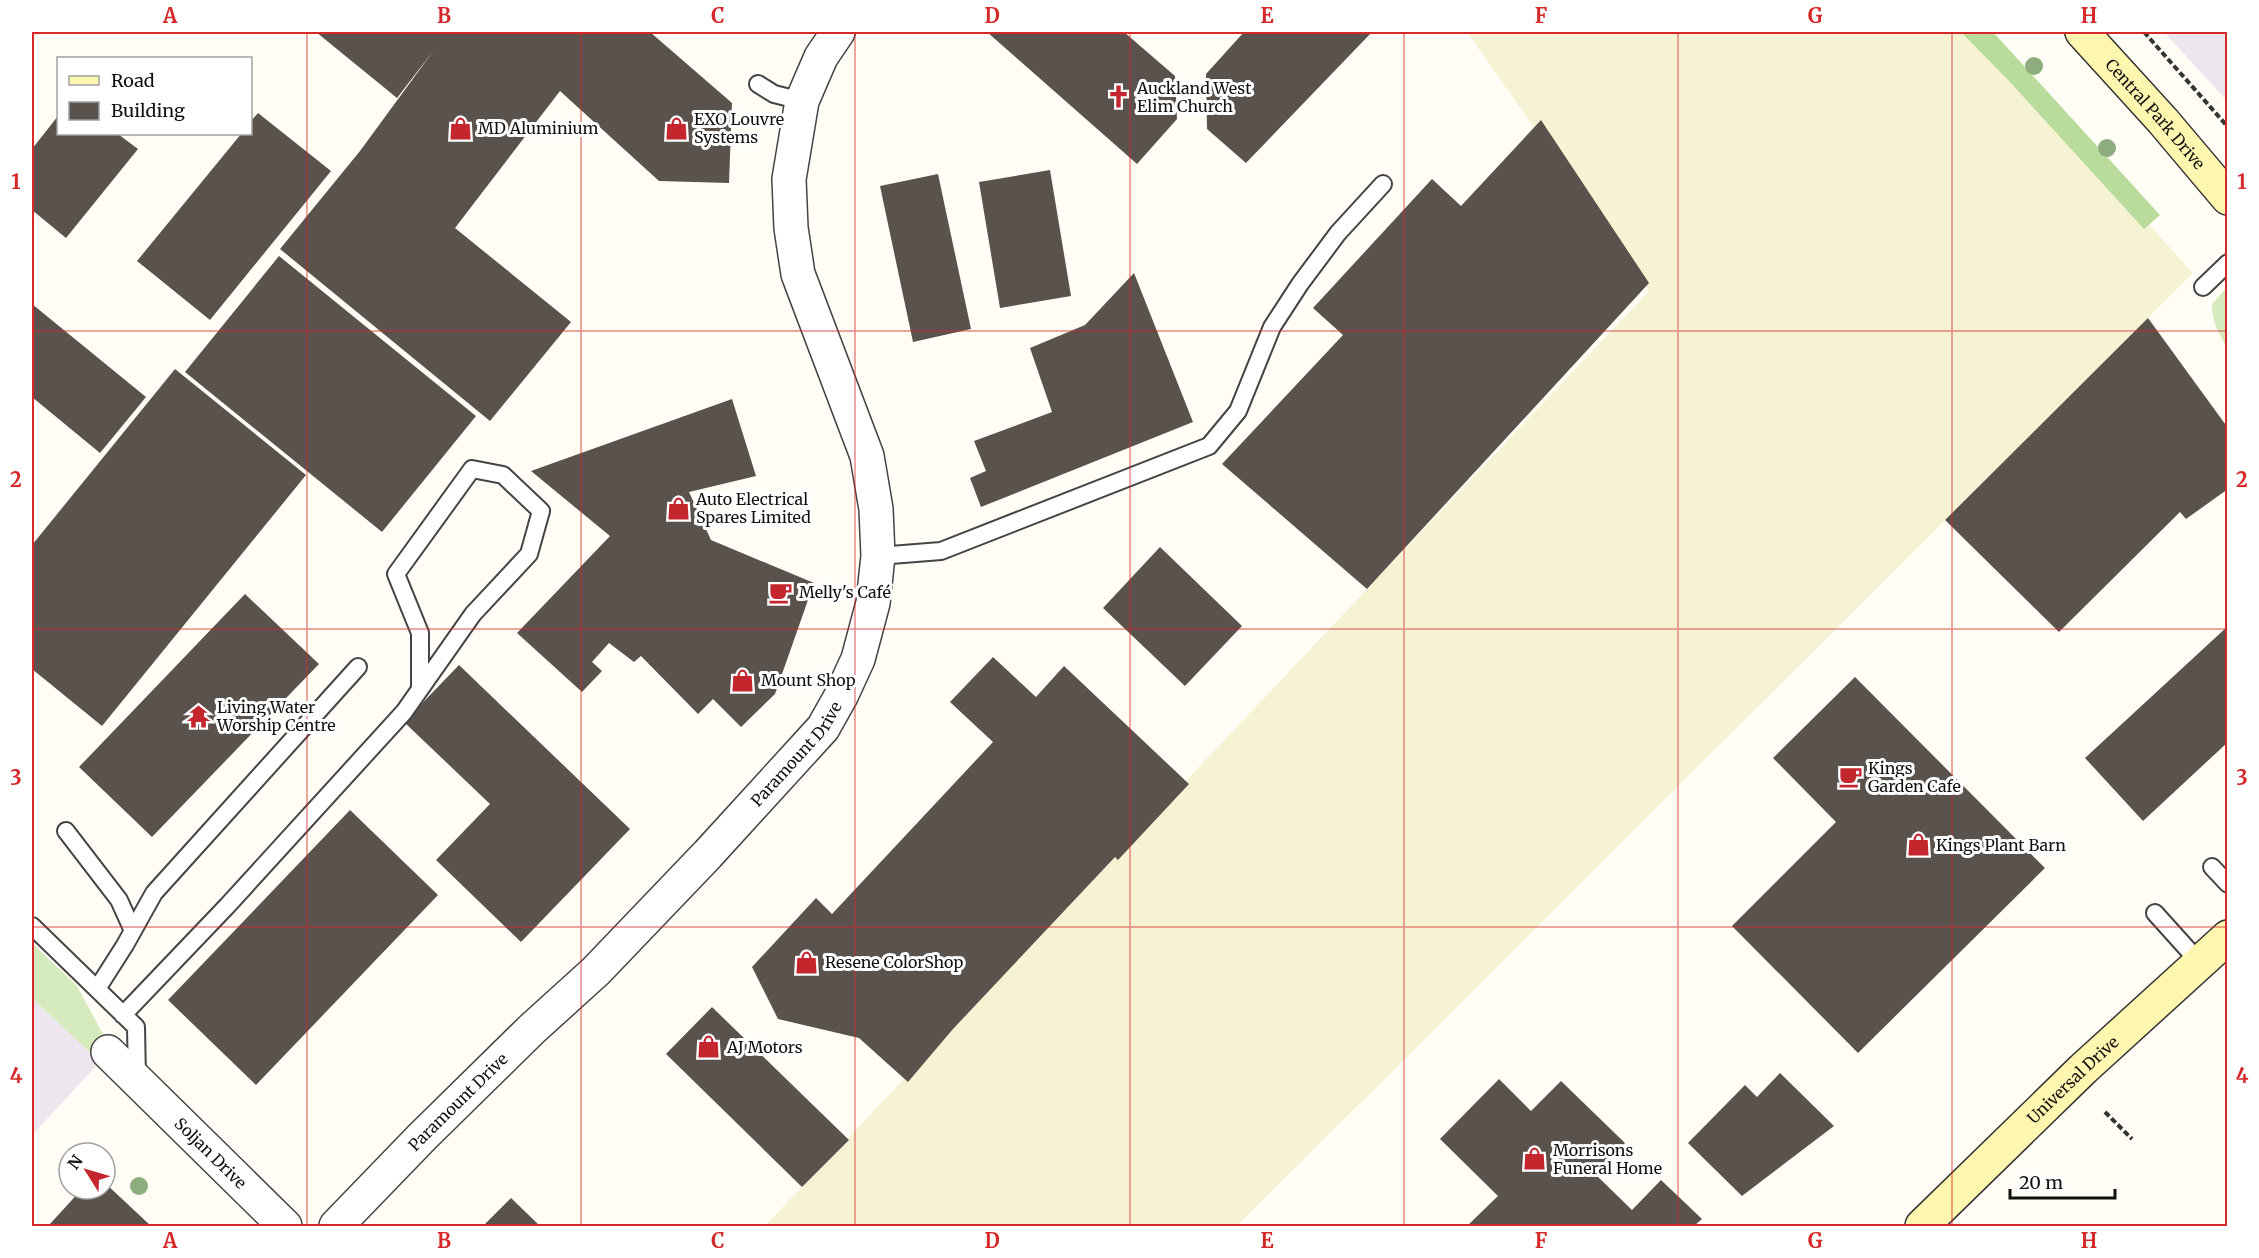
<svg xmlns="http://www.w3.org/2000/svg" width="2259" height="1258" viewBox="0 0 2259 1258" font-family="Merriweather,serif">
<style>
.industrial{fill:#eee6ef}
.farmland{fill:#f6f3d4}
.green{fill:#d5ebbd}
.forest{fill:#b9dc9c}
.building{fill:#5a524d}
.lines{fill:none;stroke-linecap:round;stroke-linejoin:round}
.lane-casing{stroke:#444;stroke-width:20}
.street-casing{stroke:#444;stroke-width:36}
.secondary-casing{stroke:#333;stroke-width:36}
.path{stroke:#333;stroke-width:4;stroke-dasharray:6 3;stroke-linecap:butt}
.lane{stroke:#fff;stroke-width:16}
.street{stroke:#fff;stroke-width:33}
.secondary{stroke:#fff6b0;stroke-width:33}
.tree{fill:#8dad7f}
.grid{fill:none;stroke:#d62828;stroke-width:1.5;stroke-opacity:0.55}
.labels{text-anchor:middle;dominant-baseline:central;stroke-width:6;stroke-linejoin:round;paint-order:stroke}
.poi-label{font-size:16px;fill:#111;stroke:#fff;text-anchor:start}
.street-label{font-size:16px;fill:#111;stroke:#fff}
.neatline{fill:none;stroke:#d62828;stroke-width:2}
.grid-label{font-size:20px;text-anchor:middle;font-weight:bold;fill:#d62828}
</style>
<rect width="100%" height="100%" fill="#fffdf5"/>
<!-- industrial -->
<path class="industrial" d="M2164 32H2227V101Z
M32 998 100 1062 32 1135Z"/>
<!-- farmland -->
<path class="farmland" d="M1467 32H1974L2193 273 1237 1226H765L1649 291Z"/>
<!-- green -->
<path class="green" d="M2227 287V347C2218 333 2212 321 2212 304Z
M32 943 77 986 111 1049 100 1062 32 998Z"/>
<!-- forest -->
<path class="forest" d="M1961 32H1993L2160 215 2144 229 2010 82Z"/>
<!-- building -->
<path class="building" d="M316 32H650L732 103 729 183 659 181 560 91 455 228 571 322 490 421 280 249 360 151 434 50 397 98Z
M987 32H1124L1175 76 1177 119 1137 164Z
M1244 32H1372L1246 163 1207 129 1206 74Z
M258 113 331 171 210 320 137 261 241 134H250V122Z
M58 116V134H118L138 149 66 238 32 210V149Z
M1541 120 1649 283 1367 589 1222 464 1343 335 1313 308 1432 179 1461 206Z
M1050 170 1071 296 1000 308 979 182Z
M938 174 971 329 913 342 880 186Z
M279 256 476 416 382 532 185 372Z
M1134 273 1193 422 981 507 970 478 986 471 974 441 1052 412 1030 348 1085 325Z
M32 304 146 397 100 453 32 397Z
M2148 318 2228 428V489L2186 519 2180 512 2059 632 1945 520Z
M175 369 306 475 102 726 32 669V545Z
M732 399 756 476 689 492 711 540 814 583 775 694 741 727 713 699 698 714 641 656 634 662 609 643 592 662 602 671 582 692 517 633 610 536 531 471Z
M1160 547 1242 626 1185 686 1103 608Z
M245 594 319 664 152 837 79 767Z
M2228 626V742L2143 821 2085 758Z
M993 657 1036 697 1064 666 1189 784 1118 860 1115 857 953 1029 908 1082 859 1038 778 1019 752 967 816 898 832 914 993 742 950 702Z
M459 665 630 829 521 942 436 860 490 804 404 722Z
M1855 677 2045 868 1858 1053 1732 926 1836 822 1773 758Z
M350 810 438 895 256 1085 168 1000Z
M712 1007 849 1140 802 1187 666 1054Z
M1780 1073 1834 1126 1742 1196 1688 1143 1745 1085 1757 1097Z
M1499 1079 1531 1111 1561 1081 1625 1143 1595 1174 1632 1210 1661 1180 1702 1219 1694 1226H1467L1498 1196 1440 1139Z
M105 1183 151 1226H51L49 1225 82 1189H105Z
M511 1198 540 1226H483Z"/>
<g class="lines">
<defs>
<path id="lane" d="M758 84 774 94 802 101
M2203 287 2228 263
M878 556 941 551 1209 446 1238 411 1272 327 1300 284 1338 233 1383 184
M66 831 119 900 133 931
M2212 867 2228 884
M2155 913 2200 963
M32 926 136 1027 137 1079
M97 989 125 945 154 893 358 667
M123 1015 228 905 404 712 473 614 529 554 541 511 503 475 472 469 396 574 420 633V688"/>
<g id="street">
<path id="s1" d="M108 1052 285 1226"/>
<path id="s2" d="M336 1226 422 1137 532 1029 596 971 708 854 823 728 841 696 858 659 873 603 878 556 876 509 867 456 798 274 791 228 789 179 802 101 821 57 838 32"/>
</g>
<g id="secondary">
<path id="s3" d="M2082 32 2163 121 2228 198"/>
<path id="s4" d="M1922 1226 2083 1069 2228 937"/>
</g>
</defs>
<!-- lane casing -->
<use href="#lane" class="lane-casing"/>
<!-- street casing -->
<use href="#street" class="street-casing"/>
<!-- secondary casing -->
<use href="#secondary" class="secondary-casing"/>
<!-- path -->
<path class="path" d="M2144 32 2228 127
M2105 1112 2132 1139"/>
<!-- lane -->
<use href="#lane" class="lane"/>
<!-- street -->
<use href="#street" class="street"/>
<!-- secondary -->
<use href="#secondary" class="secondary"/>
</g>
<!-- trees -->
<g class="tree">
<circle cx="2034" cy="66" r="9"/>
<circle cx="2107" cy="148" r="9"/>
<circle cx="139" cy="1186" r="9"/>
</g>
<!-- grid -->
<path class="grid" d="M307 32V1226M581 32V1226M855 32V1226M1130 32V1226M1404 32V1226M1678 32V1226M1952 32V1226M32 331H2228M32 629H2228M32 927H2228"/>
<!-- icons -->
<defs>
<symbol id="church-bare" viewBox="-9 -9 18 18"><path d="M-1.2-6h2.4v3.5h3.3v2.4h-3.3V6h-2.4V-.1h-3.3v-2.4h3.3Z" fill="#c4262e" stroke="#fff" stroke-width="2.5" paint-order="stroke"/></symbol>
<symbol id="shop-bare" viewBox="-9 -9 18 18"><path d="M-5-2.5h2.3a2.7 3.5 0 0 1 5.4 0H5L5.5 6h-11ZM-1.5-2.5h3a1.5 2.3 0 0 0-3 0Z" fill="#c4262e" stroke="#fff" stroke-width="2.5" paint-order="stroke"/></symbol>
<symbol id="cafe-bare" viewBox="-9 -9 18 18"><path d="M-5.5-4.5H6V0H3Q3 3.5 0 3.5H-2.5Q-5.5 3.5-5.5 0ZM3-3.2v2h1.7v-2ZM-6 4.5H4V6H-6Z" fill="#c4262e" stroke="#fff" stroke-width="2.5" paint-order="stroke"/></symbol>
<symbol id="temple-bare" viewBox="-9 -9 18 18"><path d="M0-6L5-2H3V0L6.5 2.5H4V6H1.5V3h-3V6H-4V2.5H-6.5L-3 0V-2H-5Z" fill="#c4262e" stroke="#fff" stroke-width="2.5" paint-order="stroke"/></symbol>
</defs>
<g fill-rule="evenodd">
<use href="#church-bare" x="1102" y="80" width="33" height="33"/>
<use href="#shop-bare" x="444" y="112" width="33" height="33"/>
<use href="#shop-bare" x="660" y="112" width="33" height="33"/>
<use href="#shop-bare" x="662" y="492" width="33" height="33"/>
<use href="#cafe-bare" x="764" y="576" width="33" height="33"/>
<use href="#shop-bare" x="726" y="664" width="33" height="33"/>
<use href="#temple-bare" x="182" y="700" width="33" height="33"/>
<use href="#cafe-bare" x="1834" y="760" width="33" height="33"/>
<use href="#shop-bare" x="1902" y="828" width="33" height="33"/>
<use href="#shop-bare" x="790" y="946" width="33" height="33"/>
<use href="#shop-bare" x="692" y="1030" width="33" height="33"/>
<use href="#shop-bare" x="1518" y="1142" width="33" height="33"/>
</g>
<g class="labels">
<!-- poi labels -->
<g class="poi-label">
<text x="1137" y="88">Auckland West<tspan x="1137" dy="18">Elim Church</tspan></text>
<text x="694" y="119">EXO Louvre<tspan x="694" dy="18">Systems</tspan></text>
<text x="478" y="128">MD Aluminium</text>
<text x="696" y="499">Auto Electrical<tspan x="696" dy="18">Spares Limited</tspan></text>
<text x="799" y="592">Melly's Café</text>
<text x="761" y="680">Mount Shop</text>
<text x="217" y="707">Living Water<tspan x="217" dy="18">Worship Centre</tspan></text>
<text x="1868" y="768">Kings<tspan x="1868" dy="18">Garden Cafe</tspan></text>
<text x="1936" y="845">Kings Plant Barn</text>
<text x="825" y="962">Resene ColorShop</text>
<text x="727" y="1047">AJ Motors</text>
<text x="1553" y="1150">Morrisons<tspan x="1553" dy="18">Funeral Home</tspan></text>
</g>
<!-- street labels -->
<g class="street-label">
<text stroke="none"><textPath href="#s3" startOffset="110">Central Park Drive</textPath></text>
<text stroke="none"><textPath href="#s2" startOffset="660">Paramount Drive</textPath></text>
<text stroke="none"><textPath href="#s4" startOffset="210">Universal Drive</textPath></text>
<text stroke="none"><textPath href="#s2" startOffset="174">Paramount Drive</textPath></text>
<text stroke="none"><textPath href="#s1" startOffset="144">Soljan Drive</textPath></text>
</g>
</g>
<!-- border -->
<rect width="2259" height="1258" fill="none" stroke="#ffffff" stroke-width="66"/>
<!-- legend -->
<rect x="57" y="57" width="195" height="78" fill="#ffffff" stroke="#a0a0a0" stroke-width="1.5"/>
<rect x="69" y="76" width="30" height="9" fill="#fff6b0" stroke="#a0a0a0" stroke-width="1.5"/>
<text x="111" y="87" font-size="18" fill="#111111">Road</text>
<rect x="69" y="102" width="30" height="18" fill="#5a524d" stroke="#a0a0a0" stroke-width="1.5"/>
<text x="111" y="117" font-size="18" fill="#111111">Building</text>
<!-- north arrow -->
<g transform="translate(87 1171) rotate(307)"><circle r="28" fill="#ffffff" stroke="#a0a0a0" stroke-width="1.5"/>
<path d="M0-4.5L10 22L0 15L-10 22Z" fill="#c4262e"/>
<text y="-9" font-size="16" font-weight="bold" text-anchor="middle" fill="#111111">N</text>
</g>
<!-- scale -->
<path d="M2010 1189v9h105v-9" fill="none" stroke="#111111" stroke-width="3"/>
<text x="2019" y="1189" font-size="18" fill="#111111" stroke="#ffffff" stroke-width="4.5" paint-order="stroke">20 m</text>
<rect x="33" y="33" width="2193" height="1192" class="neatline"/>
<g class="grid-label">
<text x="170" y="23">A</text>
<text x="444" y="23">B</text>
<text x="718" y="23">C</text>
<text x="992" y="23">D</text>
<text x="1267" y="23">E</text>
<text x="1541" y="23">F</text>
<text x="1815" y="23">G</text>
<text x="2089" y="23">H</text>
<text x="16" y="189">1</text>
<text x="2242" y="189">1</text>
<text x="16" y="487">2</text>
<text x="2242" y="487">2</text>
<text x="16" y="785">3</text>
<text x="2242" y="785">3</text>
<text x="16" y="1083">4</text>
<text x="2242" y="1083">4</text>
<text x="170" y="1248">A</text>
<text x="444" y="1248">B</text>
<text x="718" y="1248">C</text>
<text x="992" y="1248">D</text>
<text x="1267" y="1248">E</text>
<text x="1541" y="1248">F</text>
<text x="1815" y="1248">G</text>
<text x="2089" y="1248">H</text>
</g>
</svg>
